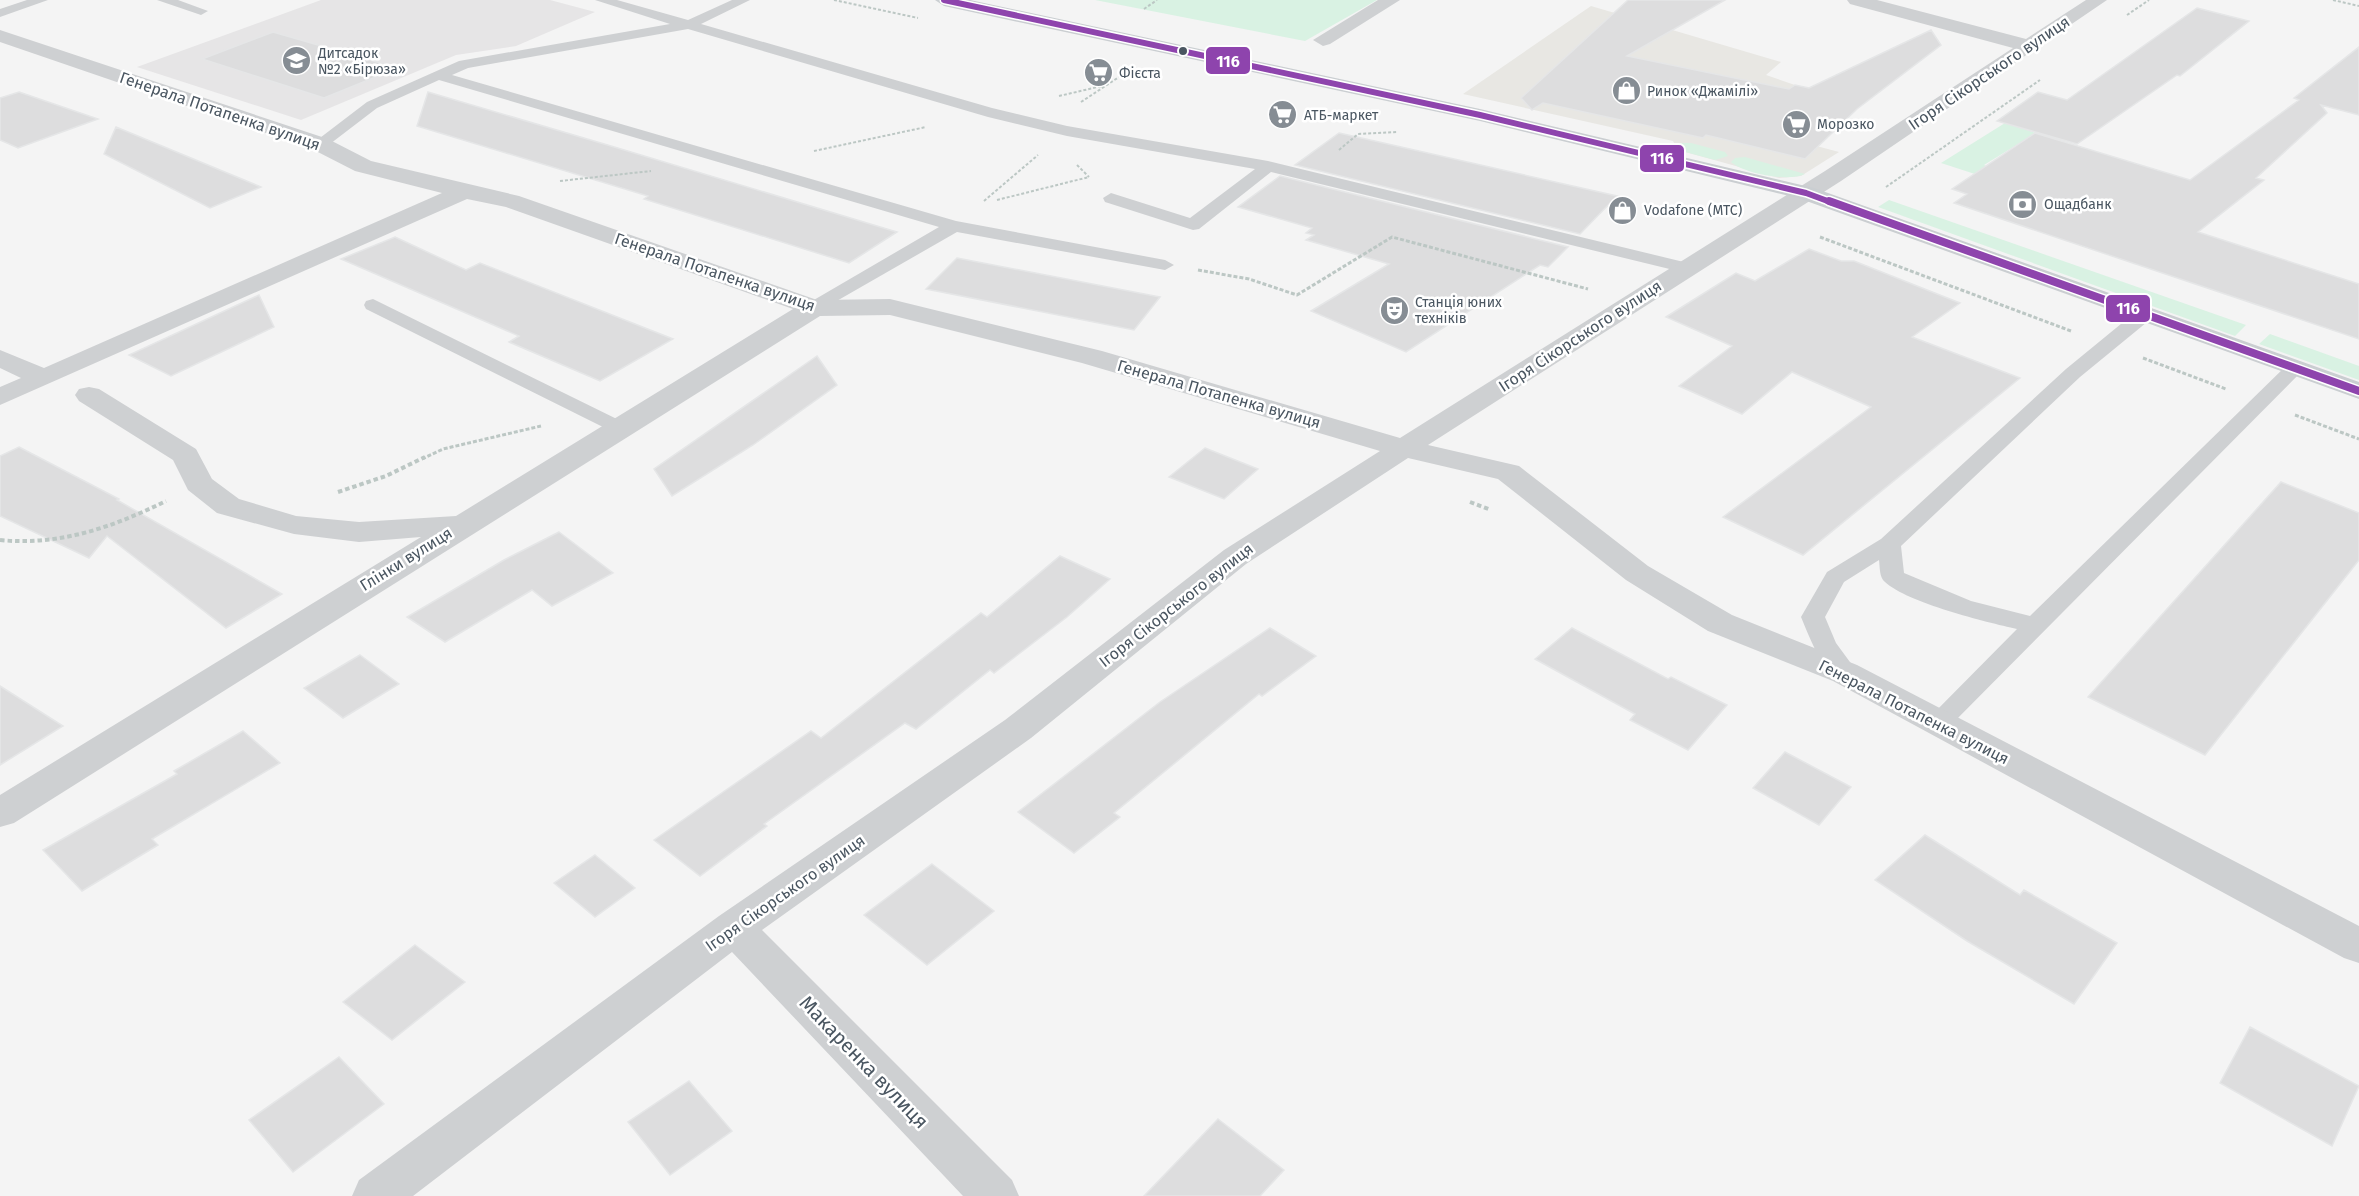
<svg xmlns="http://www.w3.org/2000/svg" width="2359" height="1196" viewBox="0 0 2359 1196" font-family="'Fira Sans',sans-serif">
<style>
.commercial{fill:#e8e7e3}
.education{fill:#e6e5e6}
.green{fill:#d9f2e3}
.building{fill:#ddddde;stroke:#e5e6e7;stroke-width:1.5}
.lines{fill:none;stroke-linecap:round;stroke-linejoin:round}
.path-far2{stroke:#bcc7c4;stroke-width:2;stroke-dasharray:3 2;stroke-linecap:butt}
.path-far1{stroke:#bcc7c4;stroke-width:3;stroke-dasharray:4 2;stroke-linecap:butt}
.path{stroke:#bcc7c4;stroke-width:4;stroke-dasharray:4.5 3;stroke-linecap:butt}
.service{fill:#ced0d2;fill-rule:evenodd}
.minor{fill:#ced0d2;fill-rule:evenodd}
.primary{fill:#caced1;fill-rule:evenodd}
.bus-1-far1-casing{stroke:#fff;stroke-width:9}
.bus-1-casing{stroke:#fff;stroke-width:11}
.bus-1-far1{stroke:#8e44ad;stroke-width:6}
.bus-1{stroke:#8e44ad;stroke-width:8}
.bus-dot{fill:#4a5661;stroke:#fff;stroke-width:2}
.labels{text-anchor:middle;dominant-baseline:central;stroke-width:5;stroke-linejoin:round;paint-order:stroke}
.far-poi-label{font-size:14px;fill:#4a5661;stroke:#fff;text-anchor:start}
.street-label{font-size:16px;fill:#4a5661;stroke:#fff}
.near-street-label{font-size:20px;fill:#4a5661;stroke:#fff}
.line-badge{stroke:#fff;stroke-width:2}
.badge-label{font-size:16px;text-anchor:middle;font-weight:bold;fill:#fff}
</style>
<rect width="100%" height="100%" fill="#f4f4f4"/>
<!-- commercial -->
<path class="commercial" d="M1591 6 1781 62 1766 75 1795 85 1737 125 1839 152 1801 176 1779 178 1678 150 1673 141 1463 94Z"/>
<!-- education -->
<path class="education" d="M321 0H550L595 12 516 46 456 55 301 120 137 67Z"/>
<!-- green -->
<path class="green" d="M1095 0H1377L1305 41Z
M2005 123 2036 133 1984 165 1992 168 1981 176 1941 163Z
M1675 143H1691L1725 152 1728 156 1715 160 1678 150Z
M1745 157 1805 174C1789 182 1745 174 1731 162L1735 158Z
M1889 200 2246 325 2235 336 1878 207Z
M2270 334 2359 366V380L2259 344Z"/>
<!-- building -->
<path class="building" d="M1628 0H1725L1627 56 1789 89 1795 85 1809 88 1931 30 1941 45 1857 109 1805 159 1706 135 1703 138 1543 103 1532 110 1521 98Z
M2197 8 2249 21 2180 76 2177 75 2077 144 1997 121 2038 92 2067 100Z
M273 32 398 68 324 98 202 59Z
M2359 47V115L2321 105 2327 113 2256 178 2264 180 2198 232 2359 284V339L1954 203 1967 194 1952 189 2035 133 2190 180 2299 100 2294 98Z
M19 92 98 119 18 148 0 140V98Z
M428 92 611 146 897 232 849 263 644 199 648 196 417 126Z
M116 127 261 187 210 208 104 154Z
M1339 133 1357 137 1617 196 1580 234 1295 165Z
M1280 176 1568 247 1548 267 1540 265 1406 352 1311 311 1389 264 1306 240 1314 235 1306 233 1312 228 1238 207Z
M395 237 466 270 480 263 673 339 600 381 509 342 519 336 341 259Z
M1809 249 1841 261H1854L1960 303 1912 337 2020 378 1803 555 1723 517 1871 407 1792 372 1742 414 1679 386 1732 346 1666 317 1736 273 1755 281Z
M957 258 1160 297 1134 330 926 289Z
M259 295 274 327 171 376 129 355Z
M817 356 837 385 753 445 672 496 654 469Z
M19 447 119 499 117 500 282 594 226 628 107 536 89 558 0 516V456Z
M1205 448 1258 469 1224 499 1169 477Z
M2281 482 2359 513V560L2205 755 2088 697Z
M559 532 613 573 552 606 532 590 445 642 407 617 504 560Z
M1060 556 1110 579 1067 617 994 673 990 670 916 729 905 723 764 824 767 826 700 876 654 840 811 731 821 738 981 613 987 617Z
M1270 628 1316 656 1262 696 1259 694 1114 813 1120 817 1074 853 1018 812 1160 702Z
M1572 628 1668 679 1671 677 1727 705 1688 750 1630 720 1635 714 1535 659Z
M360 655 399 684 343 718 304 688Z
M0 686 63 726 0 765Z
M243 731 280 763 152 839 158 845 82 891 43 850 177 774 174 771Z
M1785 752 1851 787 1819 825 1753 788Z
M1925 835 2020 895 2024 890 2117 943 2074 1004 1967 941 1875 880Z
M595 855 635 888 595 917 554 883Z
M932 864 994 911 927 965 864 915Z
M415 945 465 982 392 1040 343 1002Z
M2250 1027 2359 1086 2332 1146 2220 1083Z
M339 1057 384 1104 293 1172 249 1120Z
M689 1081 732 1131 670 1175 628 1122Z
M1218 1119 1284 1170 1260 1196H1144Z"/>
<g class="lines">
<!-- path-far2 -->
<path class="path-far2" d="M834 0 918 18
M2333 0 2359 6
M1144 9 1157 0
M2127 15 2149 0
M1059 96 1102 86
M1081 102 1119 77 1131 74
M1339 150 1358 134 1398 132
M814 151 926 127
M1077 165 1089 177
M560 181 651 171
M1886 187 2040 80
M997 200 1089 177
M984 201 1038 155"/>
<!-- path-far1 -->
<path class="path-far1" d="M1820 237 2071 331
M1198 270 1249 279 1297 295 1392 237 1588 289
M2143 358 2226 389
M2295 415 2359 439
M422 459 443 449 541 426"/>
<!-- path -->
<path class="path" d="M338 492 386 476 425 457
M1470 502 1491 510
M0 540C60 546 113 527 166 501"/>
<!-- service -->
<path class="service" d="M27 0H48L0 17V9Z
M157 0H178L208 11 201 15Z
M595 0H617L688 20 732 0H750L701 24 992 108 1067 126 1268 161 1692 264 1695 268 1686 273 1271 172 1199 229 1193 230 1105 202 1103 198 1111 193 1190 218 1255 169 1067 136 988 117 688 29 468 68 452 75 956 221 1165 260 1174 265 1165 270 957 232 814 314 805 308 807 304 939 227 439 80 377 108 326 147H314L312 144 367 102 459 61 670 24Z
M373 299 627 424 630 428 627 432H613L366 309 364 305 366 301Z
M2145 308 2154 314 2152 318 2080 377 1901 546 1904 573 1971 601 2030 616 2288 364H2302L2305 368 1947 729 1938 731 1929 729 1925 722 2017 629C1986 622 1908 603 1885 582 1879 577 1880 567 1879 560L1844 582 1825 617 1836 643 1858 673 1854 679C1848 681 1841 683 1836 679 1821 667 1808 634 1801 617L1827 572 1881 539 2066 369 2138 310Z"/>
<!-- minor -->
<path class="minor" d="M1378 0H1400L1330 44 1323 46 1313 40Z
M1847 0H1877L2026 39 2086 0H2107L1841 181 1428 445 1519 466 1648 566 1732 615 1857 665 2359 926V963L2344 958 1833 681 1708 631 1626 580 1498 479 1408 458 1246 564 1031 738 762 930 1012 1180 1019 1196H963L732 952 413 1196H352L359 1180 719 916 1005 720 1224 550 1380 451 1082 363 890 315 820 316 14 823 0 827V795L421 537 359 542 294 534 217 513 188 490 173 460 79 401 75 395 79 389 89 387 99 389 196 449 212 479 239 499 296 516 359 522 456 516 793 309 506 207 467 199 0 405V387L21 378 0 368V350L44 368 442 193 355 171 312 149 0 42V30L328 139 371 161 519 196 817 300 890 299 1102 351 1400 438 1825 171 2013 48 1850 4Z"/>
<!-- primary -->
<path class="primary" d="M935 0H970L1480 109 1814 188 2359 382V399L1798 198 1480 121 944 6Z"/>
<defs>
<path id="bus-1-far1" d="M944 0 1480 115 1806 193 1833 203"/>
<path id="bus-1" d="M1829 201 2359 391"/>
</defs>
<!-- bus-1-far1 casing -->
<use href="#bus-1-far1" class="bus-1-far1-casing"/>
<!-- bus-1 casing -->
<use href="#bus-1" class="bus-1-casing"/>
<!-- bus-1-far1 -->
<use href="#bus-1-far1" class="bus-1-far1"/>
<!-- bus-1 -->
<use href="#bus-1" class="bus-1"/>
</g>
<!-- icons -->
<defs>
<symbol id="school-disc" viewBox="-11 -11 22 22"><circle r="9.5" fill="#868d94" stroke="#fff"/><path d="M0-5L7-2L0 1L-7-2ZM-4 1L0 2.5L4 1V4Q0 6-4 4Z" fill="#fff"/></symbol>
<symbol id="supermarket-disc" viewBox="-11 -11 22 22"><circle r="9.5" fill="#868d94" stroke="#fff"/><path d="M-6-5.5h2.5l.6 2H6L4.5 2H-2.5L-4.4-4H-6ZM-1.5 3.2a1.3 1.3 0 1 0 .1 0ZM3 3.2a1.3 1.3 0 1 0 .1 0Z" fill="#fff"/></symbol>
<symbol id="shop-disc" viewBox="-11 -11 22 22"><circle r="9.5" fill="#868d94" stroke="#fff"/><path d="M-5-2.5h2.3a2.7 3.5 0 0 1 5.4 0H5L5.5 6h-11ZM-1.5-2.5h3a1.5 2.3 0 0 0-3 0Z" fill="#fff"/></symbol>
<symbol id="bank-disc" viewBox="-11 -11 22 22"><circle r="9.5" fill="#868d94" stroke="#fff"/><path d="M-6-4H6V4H-6ZM0-2.3a2.3 2.3 0 1 0 0 4.6a2.3 2.3 0 1 0 0-4.6Z" fill="#fff"/></symbol>
<symbol id="theatre-disc" viewBox="-11 -11 22 22"><circle r="9.5" fill="#868d94" stroke="#fff"/><path d="M-5-5.5Q0-4 5-5.5V0Q5 5 0 6Q-5 5-5 0ZM-3.3-2.5H-1v1.5H-3.3ZM1-2.5H3.3v1.5H1ZM-2.8 1Q0 5.5 2.8 1Z" fill="#fff"/></symbol>
</defs>
<g fill-rule="evenodd">
<use href="#school-disc" x="280" y="44" width="33" height="33"/>
<use href="#supermarket-disc" x="1082" y="56" width="33" height="33"/>
<use href="#shop-disc" x="1610" y="74" width="33" height="33"/>
<use href="#supermarket-disc" x="1266" y="98" width="33" height="33"/>
<use href="#supermarket-disc" x="1780" y="108" width="33" height="33"/>
<use href="#bank-disc" x="2006" y="188" width="33" height="33"/>
<use href="#shop-disc" x="1606" y="194" width="33" height="33"/>
<use href="#theatre-disc" x="1378" y="294" width="33" height="33"/>
</g>
<!-- markers -->
<circle class="bus-dot" cx="1183" cy="51" r="5"/>
<g class="labels">
<!-- far-poi labels -->
<g class="far-poi-label">
<text x="318" y="53">Дитсадок<tspan x="318" dy="16">№2 «Бірюза»</tspan></text>
<text x="1119" y="73">Фієста</text>
<text x="1647" y="91">Ринок «Джамілі»</text>
<text x="1304" y="115">АТБ-маркет</text>
<text x="1817" y="124">Морозко</text>
<text x="2044" y="204">Ощадбанк</text>
<text x="1644" y="210">Vodafone (МТС)</text>
<text x="1415" y="302">Станція юних<tspan x="1415" dy="16">техніків</tspan></text>
</g>
<!-- street labels -->
<g class="street-label">
<text transform="translate(1989 73) rotate(-34)">Ігоря Сікорського вулиця</text>
<text transform="translate(220 111) rotate(19)">Генерала Потапенка вулиця</text>
<text transform="translate(715 272) rotate(19)">Генерала Потапенка вулиця</text>
<text transform="translate(1580 336) rotate(-33)">Ігоря Сікорського вулиця</text>
<text transform="translate(1219 394) rotate(16)">Генерала Потапенка вулиця</text>
<text transform="translate(406 559) rotate(-32)">Глінки вулиця</text>
<text transform="translate(1176 605) rotate(-38)">Ігоря Сікорського вулиця</text>
<text transform="translate(1914 712) rotate(27)">Генерала Потапенка вулиця</text>
<text transform="translate(785 893) rotate(-35)">Ігоря Сікорського вулиця</text>
</g>
<!-- near-street labels -->
<g class="near-street-label">
<text transform="translate(864 1062) rotate(46)">Макаренка вулиця</text>
</g>
</g>
<g class="line-badge">
<rect x="1205" y="46" width="46" height="29" rx="6" fill="#8e44ad"/>
<rect x="1639" y="144" width="46" height="29" rx="6" fill="#8e44ad"/>
<rect x="2105" y="294" width="46" height="29" rx="6" fill="#8e44ad"/>
</g>
<g class="badge-label">
<text x="1228" y="67">116</text>
<text x="1662" y="164">116</text>
<text x="2128" y="314">116</text>
</g>
</svg>
